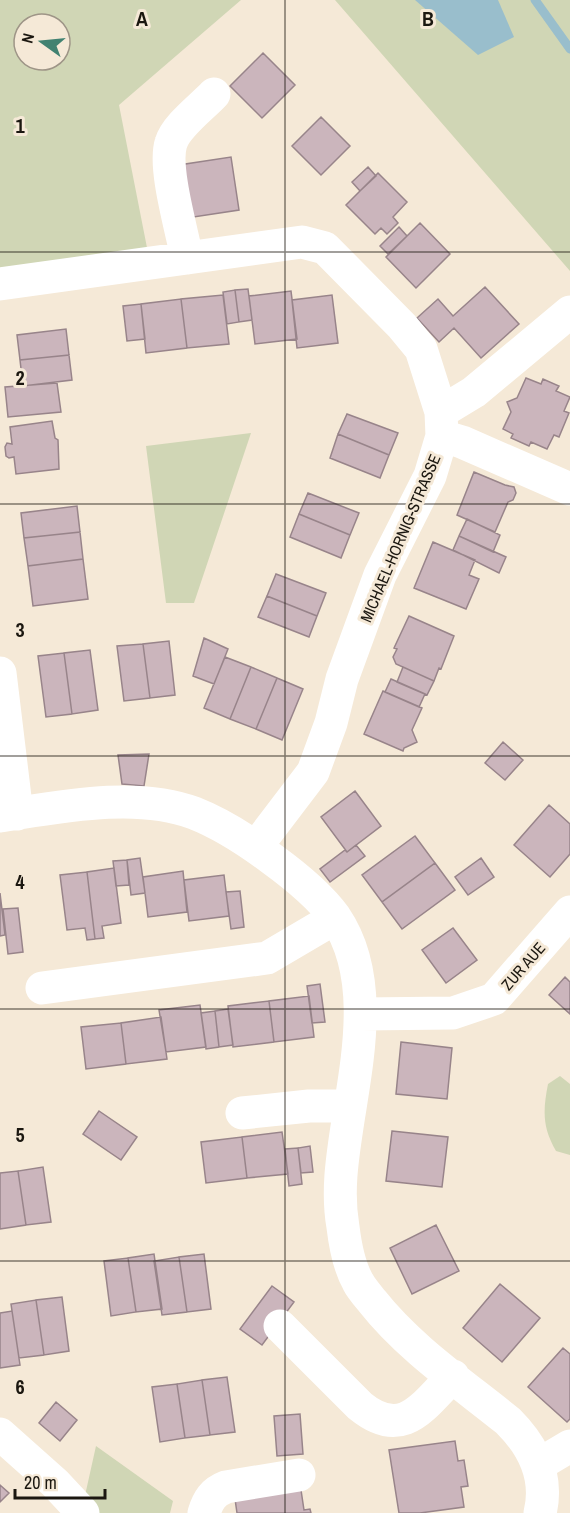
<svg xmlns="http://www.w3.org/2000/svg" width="570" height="1513" viewBox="0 0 570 1513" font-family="'Archivo Narrow',sans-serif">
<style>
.green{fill:#d0d6b5;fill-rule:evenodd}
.water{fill:#99becc}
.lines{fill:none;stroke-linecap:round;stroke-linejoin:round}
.stream{stroke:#99becc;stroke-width:9}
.building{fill:#cbb5bc;stroke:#98848a;stroke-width:1.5}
.minor{stroke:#fff;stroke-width:33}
.grid{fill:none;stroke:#1b1710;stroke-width:1.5;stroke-opacity:0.55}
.labels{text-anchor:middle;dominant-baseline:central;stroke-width:6;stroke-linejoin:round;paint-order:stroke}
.street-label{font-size:16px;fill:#1b1710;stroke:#f5e9d7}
.grid-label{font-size:20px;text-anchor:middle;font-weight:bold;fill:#1b1710;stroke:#f5e9d7;stroke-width:6;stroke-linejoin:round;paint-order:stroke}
</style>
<rect width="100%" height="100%" fill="#f5e9d7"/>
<!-- green -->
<path class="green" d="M0 0H241L119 105 150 263 0 284ZM24 24H60V60H24Z
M335 0H570V271Z
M251 433 194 603H166L146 446Z
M560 1076 570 1084V1155L556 1151C542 1127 543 1110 548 1084Z
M96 1446 173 1501 170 1513H98L84 1500Z"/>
<!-- water -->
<path class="water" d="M415 0H498L514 37 478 55Z"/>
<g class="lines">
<!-- stream -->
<path class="stream" d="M535 0 570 49"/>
</g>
<!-- building -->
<path class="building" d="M263 53 295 85 262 118 230 86Z
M321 117 350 146 321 175 292 146Z
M231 157 239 210 187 218 179 165Z
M368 167 376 176 360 191 352 182Z
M378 173 407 202 393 217 398 223 387 234 381 228 375 234 346 205Z
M420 223 450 254 416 288 386 257Z
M399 227 407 236 388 254 380 246Z
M485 287 519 324 481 358 454 328 439 342 417 318 438 299 453 316Z
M248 289 252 320 239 322 235 290Z
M235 290 239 322 227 324 223 292Z
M291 291 297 339 255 344 249 296Z
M223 295 229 344 187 348 181 299Z
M332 295 338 343 297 348 292 300Z
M181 299 187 348 146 353 141 304Z
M141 304 145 339 127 341 123 306Z
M66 329 69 355 20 360 17 335Z
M69 355 72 380 23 386 20 360Z
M526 378 541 384 543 379 559 386 556 391 570 397 564 411 569 413 559 437 554 435 547 449 531 442 529 446 511 438 513 434 503 429 511 412 507 402 517 398Z
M57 383 61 412 8 417 5 387Z
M347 414 398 433 389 455 338 434Z
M52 421 55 438 58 440 59 469 16 474 14 457 9 458 6 456 5 447 7 443 12 444 10 427Z
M338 434 389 455 380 478 330 458Z
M474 472 505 485 514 487 516 493 513 500 508 502 495 532 457 515Z
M308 493 359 513 350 535 299 514Z
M77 506 80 532 24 538 21 513Z
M299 514 350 535 341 558 290 537Z
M467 519 500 535 493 552 459 536Z
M80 532 83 559 28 566 24 538Z
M459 536 506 557 499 573 453 550Z
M433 542 475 560 469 575 479 579 466 609 414 588Z
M83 559 88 599 33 606 28 566Z
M276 574 326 593 317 616 267 596Z
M267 596 317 616 309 637 258 617Z
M409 616 454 636 441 669 439 668 434 681 396 664 393 657 397 649 394 648Z
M204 638 228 649 214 684 193 676Z
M169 641 175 695 150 698 143 644Z
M143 644 150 698 124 701 117 646Z
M90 650 98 710 72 714 64 653Z
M64 653 72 714 46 717 38 656Z
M225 657 251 667 230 719 204 708Z
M251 667 277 678 256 729 230 719Z
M403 667 434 681 427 695 397 682Z
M277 678 303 689 282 740 256 729Z
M391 679 425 694 419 707 385 692Z
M383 691 422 708 412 730 417 742 404 748 403 751 364 734Z
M503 742 523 760 505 780 485 763Z
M149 754 144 786 122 784 118 755Z
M355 791 381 826 347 852 321 817Z
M549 805 570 824V854L550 877 514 845Z
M415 836 435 863 382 902 362 875Z
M356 845 365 856 330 882 320 869 345 850 347 852Z
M140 858 145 893 131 895 127 860Z
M481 858 494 877 468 895 455 877Z
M127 860 129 885 116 886 113 861Z
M435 863 455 890 402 929 382 902Z
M114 868 121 923 102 926 104 938 95 939 87 872Z
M183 871 187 912 148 917 143 877Z
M87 872 95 939 87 940 85 928 67 930 60 875Z
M224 875 229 916 189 921 184 880Z
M240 891 244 927 231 929 226 892Z
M0 893 5 935 0 936Z
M18 908 23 952 8 954 3 909Z
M453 928 477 960 446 983 422 950Z
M565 977 570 982V1014L549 995Z
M320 984 325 1022 312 1023 307 986Z
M309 996 314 1037 274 1042 269 1001Z
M269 1001 274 1042 233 1047 228 1006Z
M200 1005 206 1047 166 1052 159 1010Z
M228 1009 233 1045 219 1047 215 1011Z
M215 1011 219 1047 206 1049 201 1013Z
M161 1017 167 1059 126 1064 121 1023Z
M121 1023 126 1064 86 1069 81 1027Z
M401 1042 452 1048 447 1099 396 1094Z
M99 1111 137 1137 121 1160 83 1134Z
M392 1131 448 1137 442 1187 386 1181Z
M282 1132 288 1174 247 1178 242 1137Z
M242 1137 247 1178 206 1183 201 1142Z
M310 1146 313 1172 301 1173 298 1148Z
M298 1148 302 1184 289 1186 285 1149Z
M43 1167 51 1222 26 1225 18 1171Z
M18 1171 26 1225 0 1229V1173Z
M436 1225 459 1271 412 1294 390 1248Z
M154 1254 162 1309 136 1312 128 1258Z
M204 1254 211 1309 187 1312 179 1257Z
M179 1257 187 1312 162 1315 154 1261Z
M128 1258 136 1312 111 1316 104 1261Z
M500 1284 540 1318 502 1362 463 1328Z
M272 1286 294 1302 262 1345 240 1329Z
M62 1297 69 1351 44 1355 36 1300Z
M36 1300 44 1355 19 1358 11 1304Z
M12 1311 20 1365 0 1368V1313Z
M563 1348 570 1354V1419L567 1422 528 1387Z
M227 1377 235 1432 210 1435 202 1380Z
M202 1380 210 1435 185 1438 177 1384Z
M177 1384 185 1438 160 1442 152 1387Z
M56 1402 77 1420 60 1441 39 1423Z
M300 1414 303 1454 277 1456 274 1416Z
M455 1441 458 1461 464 1460 468 1486 461 1487 464 1507 420 1513H399L389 1450Z
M0 1485 9 1493 0 1502Z
M301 1490 304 1510 310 1509 311 1513H237L235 1499Z"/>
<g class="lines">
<!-- minor -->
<path class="minor" d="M187 258C182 231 163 167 171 143 176 126 202 107 214 94
M0 284 302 242 325 248 402 326 421 349 441 412 442 436 430 476 380 575 342 679 331 723 313 772 256 847
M441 412 474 392 570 312
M442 436 462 442 570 489
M0 673 17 814
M0 816C59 807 136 791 194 813 222 824 248 841 272 859 294 875 319 895 335 917 376 977 357 1061 347 1127 342 1160 337 1193 343 1227 345 1244 349 1266 358 1282 361 1288 367 1295 372 1301 409 1348 461 1383 508 1421 533 1446 549 1476 540 1513
M42 988 267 958 335 918
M361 1014 453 1013 494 999 570 912
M242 1113 309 1106H350
M280 1326 360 1406C403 1441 423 1406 453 1376
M0 1434 55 1483 83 1513
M538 1465 570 1446
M204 1513C208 1500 213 1492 226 1487L299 1475"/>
</g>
<!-- grid -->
<path class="grid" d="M285 0V1513M0 252H570M0 504H570M0 756H570M0 1009H570M0 1261H570"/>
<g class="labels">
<!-- street labels -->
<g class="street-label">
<text transform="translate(400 538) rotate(-67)">MICHAEL-HORNIG-STRASSE</text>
<text transform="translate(523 966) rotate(-49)">ZUR AUE</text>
</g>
</g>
<g class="grid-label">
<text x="142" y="26">A</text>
<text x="428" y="26">B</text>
<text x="20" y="133">1</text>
<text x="20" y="385">2</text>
<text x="20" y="637">3</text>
<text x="20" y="889">4</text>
<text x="20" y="1142">5</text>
<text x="20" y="1394">6</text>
</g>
<!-- north arrow -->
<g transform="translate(42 42) rotate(285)"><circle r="28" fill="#f5e9d7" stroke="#9e9587" stroke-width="1.5"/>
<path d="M0-4.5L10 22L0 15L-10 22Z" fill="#418271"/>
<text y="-9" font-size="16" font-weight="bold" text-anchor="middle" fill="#1b1710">N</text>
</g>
<!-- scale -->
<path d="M15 1489v9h90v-9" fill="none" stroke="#1b1710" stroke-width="3"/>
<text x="24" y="1489" font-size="18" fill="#1b1710" stroke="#f5e9d7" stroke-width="4.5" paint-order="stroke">20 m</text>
</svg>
